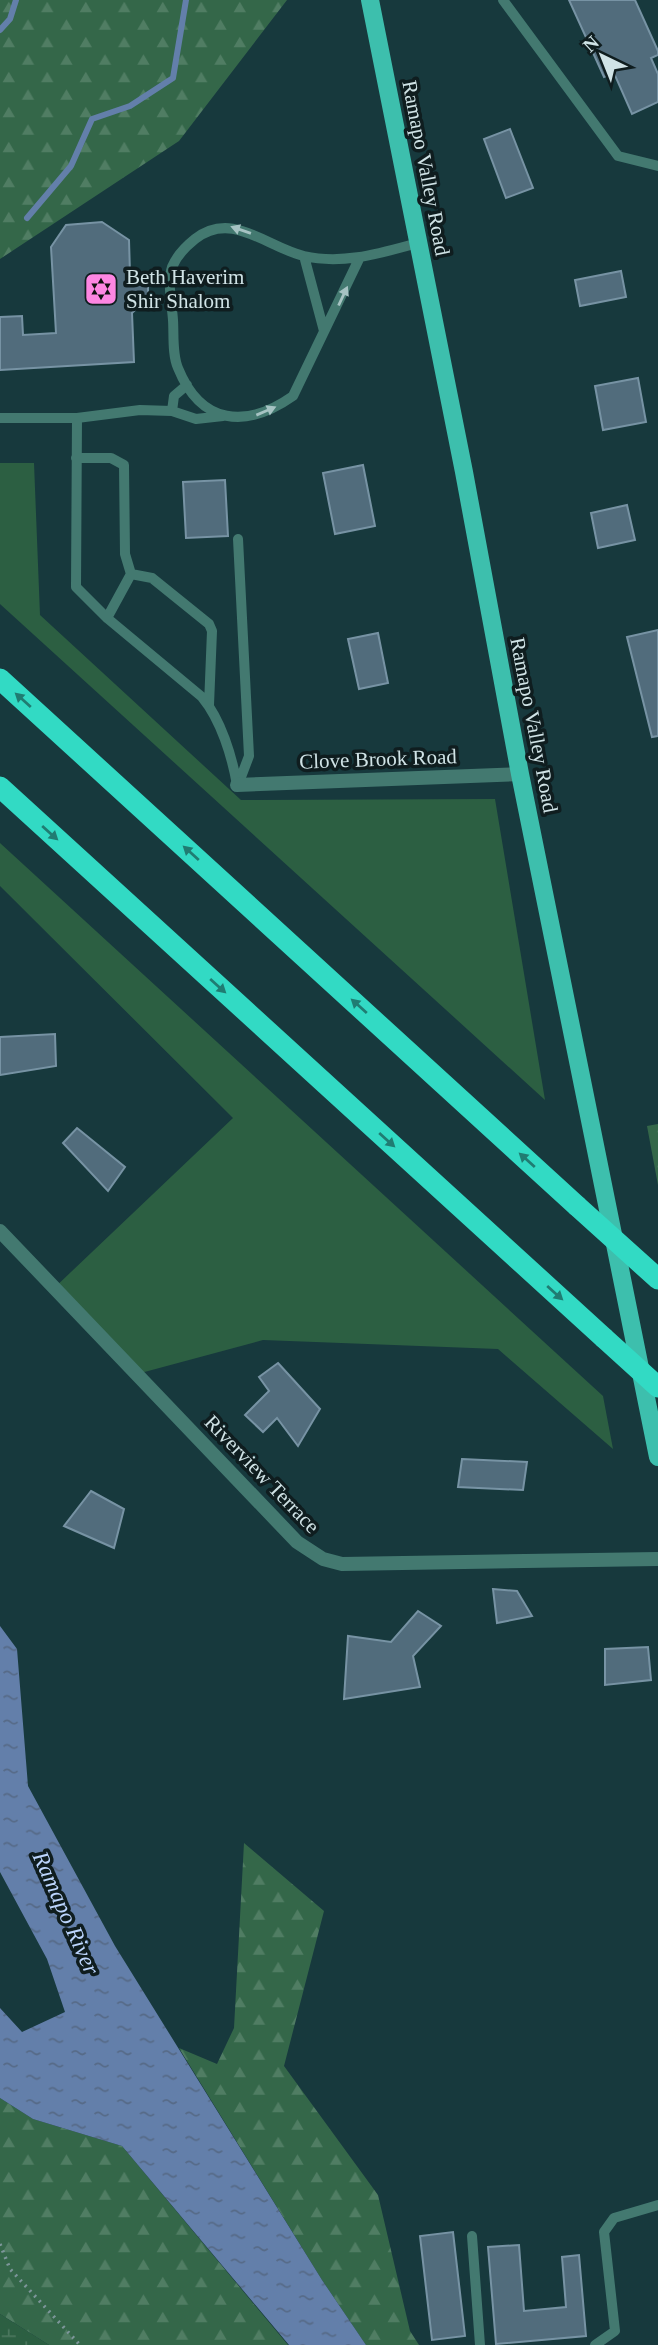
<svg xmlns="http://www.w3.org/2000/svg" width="658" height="2345" viewBox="0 0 658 2345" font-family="'Times New Roman',serif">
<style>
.grass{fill:#2c5f42}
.forest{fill:url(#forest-firs)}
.wetland{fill:url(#wetland-marsh)}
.water{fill:url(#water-ripples)}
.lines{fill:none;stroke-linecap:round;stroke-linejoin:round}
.stream{stroke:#637faa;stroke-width:6}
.building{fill:#516c7c;stroke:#7793a4;stroke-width:2}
.path{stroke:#7d969a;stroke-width:3.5;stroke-dasharray:2 5;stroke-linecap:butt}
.lane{stroke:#437970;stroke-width:10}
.street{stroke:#437970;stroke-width:14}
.primary{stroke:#3dbfad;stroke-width:18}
.highway{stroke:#32dac4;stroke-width:21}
.highway-bridge{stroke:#32dac4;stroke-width:21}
.oneway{fill:#a6c3c3}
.oneway2{fill:#207c72}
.labels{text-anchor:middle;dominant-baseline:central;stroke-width:7;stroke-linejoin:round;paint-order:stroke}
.street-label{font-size:21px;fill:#d0e3e6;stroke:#0f1d1f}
.poi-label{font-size:21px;fill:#d0e3e6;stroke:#0f1d1f;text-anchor:start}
.water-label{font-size:23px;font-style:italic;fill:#bcd5fd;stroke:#0f1d1f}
</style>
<defs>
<pattern id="forest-firs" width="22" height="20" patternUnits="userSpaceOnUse" patternTransform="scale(1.75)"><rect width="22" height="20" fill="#346749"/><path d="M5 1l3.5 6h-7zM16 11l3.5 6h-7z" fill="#507d63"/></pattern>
<pattern id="wetland-marsh" width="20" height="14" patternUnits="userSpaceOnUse" patternTransform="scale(1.75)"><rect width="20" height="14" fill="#2c5f42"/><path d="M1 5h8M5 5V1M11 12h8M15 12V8" fill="none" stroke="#4a765d"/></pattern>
<pattern id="water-ripples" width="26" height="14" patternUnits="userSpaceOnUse" patternTransform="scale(1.75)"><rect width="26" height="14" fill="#637faa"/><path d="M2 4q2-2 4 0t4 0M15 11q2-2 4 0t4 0" fill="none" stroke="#566a87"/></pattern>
</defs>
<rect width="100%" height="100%" fill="#17393d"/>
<!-- grass -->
<path class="grass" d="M0 463H34L40 615 241 800 495 799 545 1100 0 604Z
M0 843 603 1396 613 1449 498 1349 263 1340 137 1374 51 1291 233 1118 0 886Z"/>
<!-- forest -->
<path class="forest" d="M0 0H287L179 141 0 259Z
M658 1124V1185L647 1126Z
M244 1843 324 1911 284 2066 378 2195 410 2331 419 2345H366L322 2280 179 2048 217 2064 234 2028Z
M0 2098 33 2119 122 2146 288 2345H49L0 2314Z"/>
<!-- wetland -->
<path class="wetland" d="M0 2314 49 2345H0Z"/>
<!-- water -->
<path class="water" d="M0 1626 17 1649 28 1786 115 1946 322 2280 366 2345H289L122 2146 33 2119 0 2098V2008L22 2032 65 2012 47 1959 0 1872Z"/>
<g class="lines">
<!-- stream -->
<path class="stream" d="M0 30 10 19 16 0
M27 218 71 166 92 119 130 106 173 78 186 0"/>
</g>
<!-- building -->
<path class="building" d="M569 0H635L658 51V55L651 58 658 74V102L632 114 614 73 604 77Z
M510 129 533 188 506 198 484 139Z
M102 222 129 240 130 274 140 273 148 281V297L132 313 134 362 0 370V317L22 316 23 335 56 333 51 247 66 225Z
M621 271 626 297 580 306 575 280Z
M638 378 646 422 603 430 595 386Z
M363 465 375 526 335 534 323 473Z
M225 480 228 536 186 538 183 482Z
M627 505 635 540 598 548 591 513Z
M658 630V736L652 737 627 637Z
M378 633 388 683 359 689 348 639Z
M55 1034 56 1066 0 1075V1037Z
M77 1128 125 1167 108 1191 63 1143Z
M278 1363 320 1409 298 1446 277 1418 263 1432 245 1415 269 1391 259 1377Z
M462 1459 527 1462 523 1490 458 1487Z
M91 1491 124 1509 114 1548 64 1526Z
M493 1589 517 1591 532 1616 497 1623Z
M418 1611 441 1626 413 1656 420 1687 344 1699 348 1636 391 1642Z
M648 1647 651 1680 605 1685V1649Z
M453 2232 465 2336 432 2340 420 2236Z
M519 2245 524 2311 566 2307 562 2257 579 2255 586 2336 496 2344 488 2247Z"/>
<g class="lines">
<!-- path -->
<path class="path" d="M0 2244 10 2269 80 2345"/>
<!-- lane -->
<path class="lane" d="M503 0 618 156 658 166
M304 256 324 331
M359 259 293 396C246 429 201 425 178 368 172 354 174 335 173 320 172 305 167 282 172 267 177 255 185 247 195 239 232 210 266 247 304 256 343 265 381 253 418 243
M172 411 174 396 187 385
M0 418H77L76 587 107 618 202 697C221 720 232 756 237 785
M77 418 140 410 172 411 196 419 223 416
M76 458H111L124 465 125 554 131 574 152 578 209 624 212 631 209 705
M238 539 249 756 238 785
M107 618 131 574
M472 2236 480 2345
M595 2345 615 2331 604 2232 614 2218 658 2205"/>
<!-- street -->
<path class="street" d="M237 785 520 774
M0 1231 297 1542 323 1559 342 1564 658 1559"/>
<!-- primary -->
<path class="primary" d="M370 0 464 472 520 774 658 1457"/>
<!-- highway -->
<path class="highway" d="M0 679 577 1206
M0 787 604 1338"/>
<!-- highway-bridge -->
<path class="highway-bridge" d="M577 1206 658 1279
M604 1338 658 1387"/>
</g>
<!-- one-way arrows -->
<defs><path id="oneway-solid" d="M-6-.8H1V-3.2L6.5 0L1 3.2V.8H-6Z" transform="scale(1.75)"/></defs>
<g class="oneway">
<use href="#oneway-solid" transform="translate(241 230) rotate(-161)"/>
<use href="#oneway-solid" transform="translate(343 296) rotate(-65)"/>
<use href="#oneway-solid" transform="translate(266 411) rotate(-23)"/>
</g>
<g class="oneway2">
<use href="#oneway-solid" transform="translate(23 700) rotate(-138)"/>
<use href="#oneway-solid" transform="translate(50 833) rotate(42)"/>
<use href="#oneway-solid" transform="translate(191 853) rotate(-138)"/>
<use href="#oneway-solid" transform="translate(218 986) rotate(42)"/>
<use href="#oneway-solid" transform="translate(359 1006) rotate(-138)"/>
<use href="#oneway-solid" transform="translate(387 1140) rotate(42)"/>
<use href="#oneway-solid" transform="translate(527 1160) rotate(-138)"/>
<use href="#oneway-solid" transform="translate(555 1293) rotate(42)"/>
</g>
<!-- icons -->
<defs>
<symbol id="synagogue-square" viewBox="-11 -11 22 22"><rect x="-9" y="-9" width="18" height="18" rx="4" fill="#fd86e2" stroke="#0f1d1f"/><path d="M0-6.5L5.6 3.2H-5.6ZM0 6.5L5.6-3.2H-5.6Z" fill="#111"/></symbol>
</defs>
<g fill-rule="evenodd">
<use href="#synagogue-square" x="82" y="270" width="38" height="38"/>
</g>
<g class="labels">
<!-- street labels -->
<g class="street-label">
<text transform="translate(426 168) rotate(79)">Ramapo Valley Road</text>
<text transform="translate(534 725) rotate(79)">Ramapo Valley Road</text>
<text transform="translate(378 759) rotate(-2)">Clove Brook Road</text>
<text transform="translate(262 1474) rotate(46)">Riverview Terrace</text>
</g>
<!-- poi labels -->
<g class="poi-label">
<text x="126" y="277">Beth Haverim<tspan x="126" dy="24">Shir Shalom</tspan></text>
</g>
<!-- water labels -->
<g class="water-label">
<text transform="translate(66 1913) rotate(66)">Ramapo River</text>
</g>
</g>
<!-- north arrow -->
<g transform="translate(602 56) rotate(317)" stroke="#0f1d1f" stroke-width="5" paint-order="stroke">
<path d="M0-5L12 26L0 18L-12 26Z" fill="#d0e3e6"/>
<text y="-10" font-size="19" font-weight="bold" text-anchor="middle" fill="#d0e3e6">N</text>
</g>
</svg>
